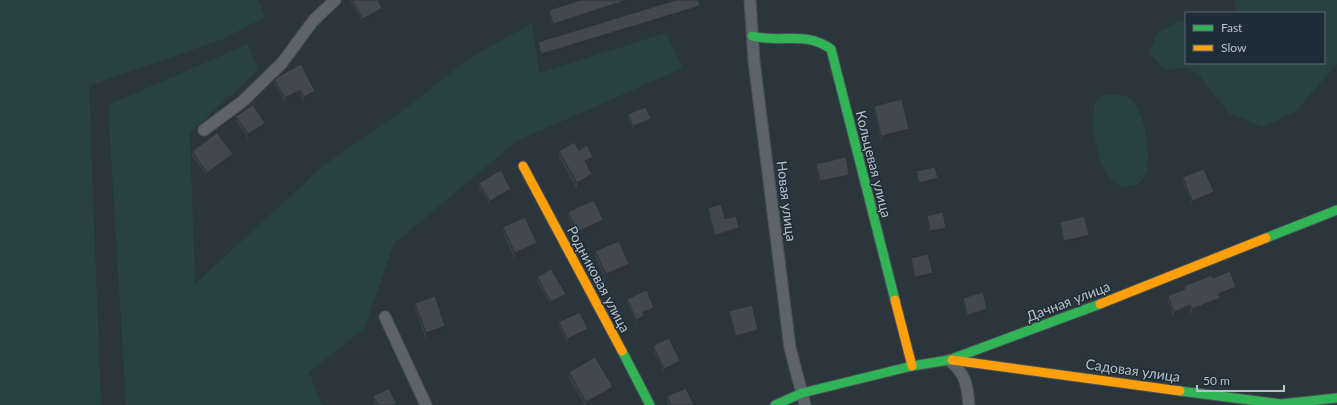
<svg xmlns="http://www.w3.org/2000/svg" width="1337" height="405" viewBox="0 0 1337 405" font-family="Lato,sans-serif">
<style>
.green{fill:#284141}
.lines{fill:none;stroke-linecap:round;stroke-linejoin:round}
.street-casing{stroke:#4a5156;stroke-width:13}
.fast-casing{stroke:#4a5156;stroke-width:11}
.slow-casing{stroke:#4a5156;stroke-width:11}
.street{stroke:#5d6369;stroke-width:11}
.fast{stroke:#30b455;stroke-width:9}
.slow{stroke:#ff9f0a;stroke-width:9}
.wall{fill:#383f44}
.shaded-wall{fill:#2e3337}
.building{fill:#41494f;stroke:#2e3337}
.labels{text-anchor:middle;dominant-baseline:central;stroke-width:3;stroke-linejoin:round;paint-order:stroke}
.street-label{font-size:14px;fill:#b6c2cc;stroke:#1e2c37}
</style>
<rect width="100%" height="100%" fill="#2b353c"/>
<!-- green -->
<path class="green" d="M0 0H258L266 17 221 40 89 86 101 405H0Z
M1232 0H1337V64L1295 112 1263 127 1229 113 1198 74 1188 68 1165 70 1149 54 1157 33 1177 22 1186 21V63H1324V13H1236L1235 1Z
M532 23 539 73 666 33 683 68 517 141 394 244 364 329 309 372 322 405H126L108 105 248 44 258 70 190 133 195 284 323 166 406 108 467 60Z
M1104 94 1126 96C1129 98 1133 101 1135 104 1146 119 1157 174 1137 184 1133 186 1126 186 1122 187L1111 181 1100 160 1092 125 1095 101Z"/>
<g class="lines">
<defs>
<path id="street" d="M750 0 754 61 790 348 805 405
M204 130 243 101 282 63 313 21 335 0
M385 317 426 405
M949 360C966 375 967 383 969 405"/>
<path id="fast" d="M752 36C782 44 804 30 831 49L895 300
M1266 238 1337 210
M622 351 650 405
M1180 391 1281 404 1337 398
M775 405 802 393 912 366 949 360 1100 304"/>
<path id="slow" d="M523 166 622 351
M895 300 912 366
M1100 304 1266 238
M952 360 1180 391"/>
</defs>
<!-- street casing -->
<use href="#street" class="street-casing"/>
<!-- fast casing -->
<use href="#fast" class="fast-casing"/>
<!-- slow casing -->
<use href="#slow" class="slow-casing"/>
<!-- street -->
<use href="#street" class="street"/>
<!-- fast -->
<use href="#fast" class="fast"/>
<!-- slow -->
<use href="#slow" class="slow"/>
</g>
<!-- wall -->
<path class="wall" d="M351 0H378L382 12 363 23 351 3Z
M581 0H634L553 26 549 13V10Z
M274 79 315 96 304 102 300 95 285 103 274 83Z
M874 106 909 135 881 142 874 112Z
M628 114 651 124 633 130 628 118Z
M236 116 265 127 248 139 236 121Z
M579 150 593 163 588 166 592 181 577 190 559 157V151Z
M192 151 233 159 207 177 192 156Z
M816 164 849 179 820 186 816 168Z
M916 171 938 183 919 187 916 176Z
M1183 177 1214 197 1192 205 1183 182Z
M479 183 511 194 490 206 479 187Z
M708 208 725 219 739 233 715 239 708 212Z
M568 212 603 227 577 239 568 218Z
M927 216 946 232 930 236 927 221Z
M1060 222 1089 239 1064 245 1060 227Z
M503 227 537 250 515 260 503 233Z
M595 251 629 270 606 280 595 257Z
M911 258 933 277 915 281 911 262Z
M537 277 566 298 551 306 537 282Z
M1213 278 1236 294 1220 300V304L1192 315 1190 312 1174 318 1168 302V296L1184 289V286Z
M963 298 987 314 967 319 963 302Z
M627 299 654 312 644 316V320L636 324 627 303Z
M415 303 445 333 426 340 415 309Z
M729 311 758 334 736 340 729 315Z
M559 322 588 333 567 343 559 326Z
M653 346 680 365 664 373 653 350Z
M569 372 613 393 592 405H584L569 378Z
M373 396 397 405H375L373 400Z
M667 396 694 405H668L667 403Z"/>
<!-- shaded-wall -->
<path class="shaded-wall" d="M627 0H634L553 26V24Z
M700 6V8L541 56V54Z
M382 8V12L363 23V19Z
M300 90V95L285 103V98Z
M315 91V96L304 102V97Z
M651 119V124L633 130V126Z
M265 123V127L248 139V134Z
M909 129V135L881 142V136Z
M233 154V159L207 177V173Z
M593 157V163L585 168V161Z
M592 174V181L577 190V183Z
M849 175V179L820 186V181Z
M938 178V183L919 187V183Z
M511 189V194L490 206V201Z
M1214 192V197L1192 205V201Z
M603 220V227L577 239V232Z
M739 228V233L715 239V235Z
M946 228V232L930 236V231Z
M1089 235V239L1064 245V241Z
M537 243V250L515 260V253Z
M629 264V270L606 280V274Z
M933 273V277L915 281V277Z
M1236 287V294L1220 300V304L1192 315V309L1218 294Z
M566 294V298L551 306V302Z
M1190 305V312L1174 318V312Z
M654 308V312L644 316V320L636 324V320L643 312Z
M987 309V314L967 319V315Z
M445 326V333L426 340V333Z
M588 329V333L567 343V339Z
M758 330V334L736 340V336Z
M680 361V365L664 373V369Z
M613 387V393L592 405H586V402Z"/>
<!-- building -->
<path class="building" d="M352 0H378L382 8 363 19Z
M581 0H627L553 24 549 10Z
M676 0H698L700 6 541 54 538 42Z
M301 64 315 91 304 97 300 90 285 98 274 79Z
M902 99 909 129 881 136 874 106Z
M253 105 265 123 248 134 236 116Z
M646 107 651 119 633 126 628 114Z
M217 133 233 154 207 173 192 151Z
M574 142 579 150 587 145 593 157 585 161 592 174 577 183 559 151Z
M846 157 849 175 820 181 816 164Z
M935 167 938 178 919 183 916 171Z
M1204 169 1214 192 1192 201 1183 177Z
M501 170 511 189 490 201 479 183Z
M594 200 603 220 577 232 568 212Z
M721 204 725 219 736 216 739 228 715 235 708 208Z
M943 212 946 228 930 231 927 216Z
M1084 216 1089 235 1064 241 1060 222Z
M525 217 537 243 515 253 503 227Z
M619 241 629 264 606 274 595 251Z
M928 254 933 273 915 277 911 258Z
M551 269 566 294 551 302 537 277Z
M1230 271 1236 287 1218 294 1220 298 1192 309 1190 305 1174 312 1168 296 1185 289 1184 286 1212 275 1213 278Z
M647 290 654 308 643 312 644 316 636 320 627 299Z
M983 292 987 309 967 315 963 298Z
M435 296 445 326 426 333 415 303Z
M752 305 758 330 736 336 729 311Z
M580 312 588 329 567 339 559 322Z
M669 338 680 361 664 369 653 346Z
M595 357 613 387 586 402 569 372Z
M389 388 397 405H378L373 396Z
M686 388 694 405H671L667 396Z"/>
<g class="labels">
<!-- street labels -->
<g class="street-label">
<text transform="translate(874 164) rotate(76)">Кольцевая улица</text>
<text transform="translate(787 201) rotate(83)">Новая улица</text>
<text transform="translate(599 279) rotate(62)">Родниковая улица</text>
<text transform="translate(1068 301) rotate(-21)">Дачная улица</text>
<text transform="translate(1133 370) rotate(8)">Садовая улица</text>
</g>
</g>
<!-- legend -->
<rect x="1185" y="12" width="140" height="52" fill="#1e2c37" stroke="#5b6873"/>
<rect x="1193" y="25" width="20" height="6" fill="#30b455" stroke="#5b6873"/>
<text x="1221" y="32" font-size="12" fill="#b6c2cc">Fast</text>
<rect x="1193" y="45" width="20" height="6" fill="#ff9f0a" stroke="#5b6873"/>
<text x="1221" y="52" font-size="12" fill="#b6c2cc">Slow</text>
<!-- scale -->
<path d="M1197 385v6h87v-6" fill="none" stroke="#b6c2cc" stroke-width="2"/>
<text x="1203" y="385" font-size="12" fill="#b6c2cc" stroke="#1e2c37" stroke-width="3" paint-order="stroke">50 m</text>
</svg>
